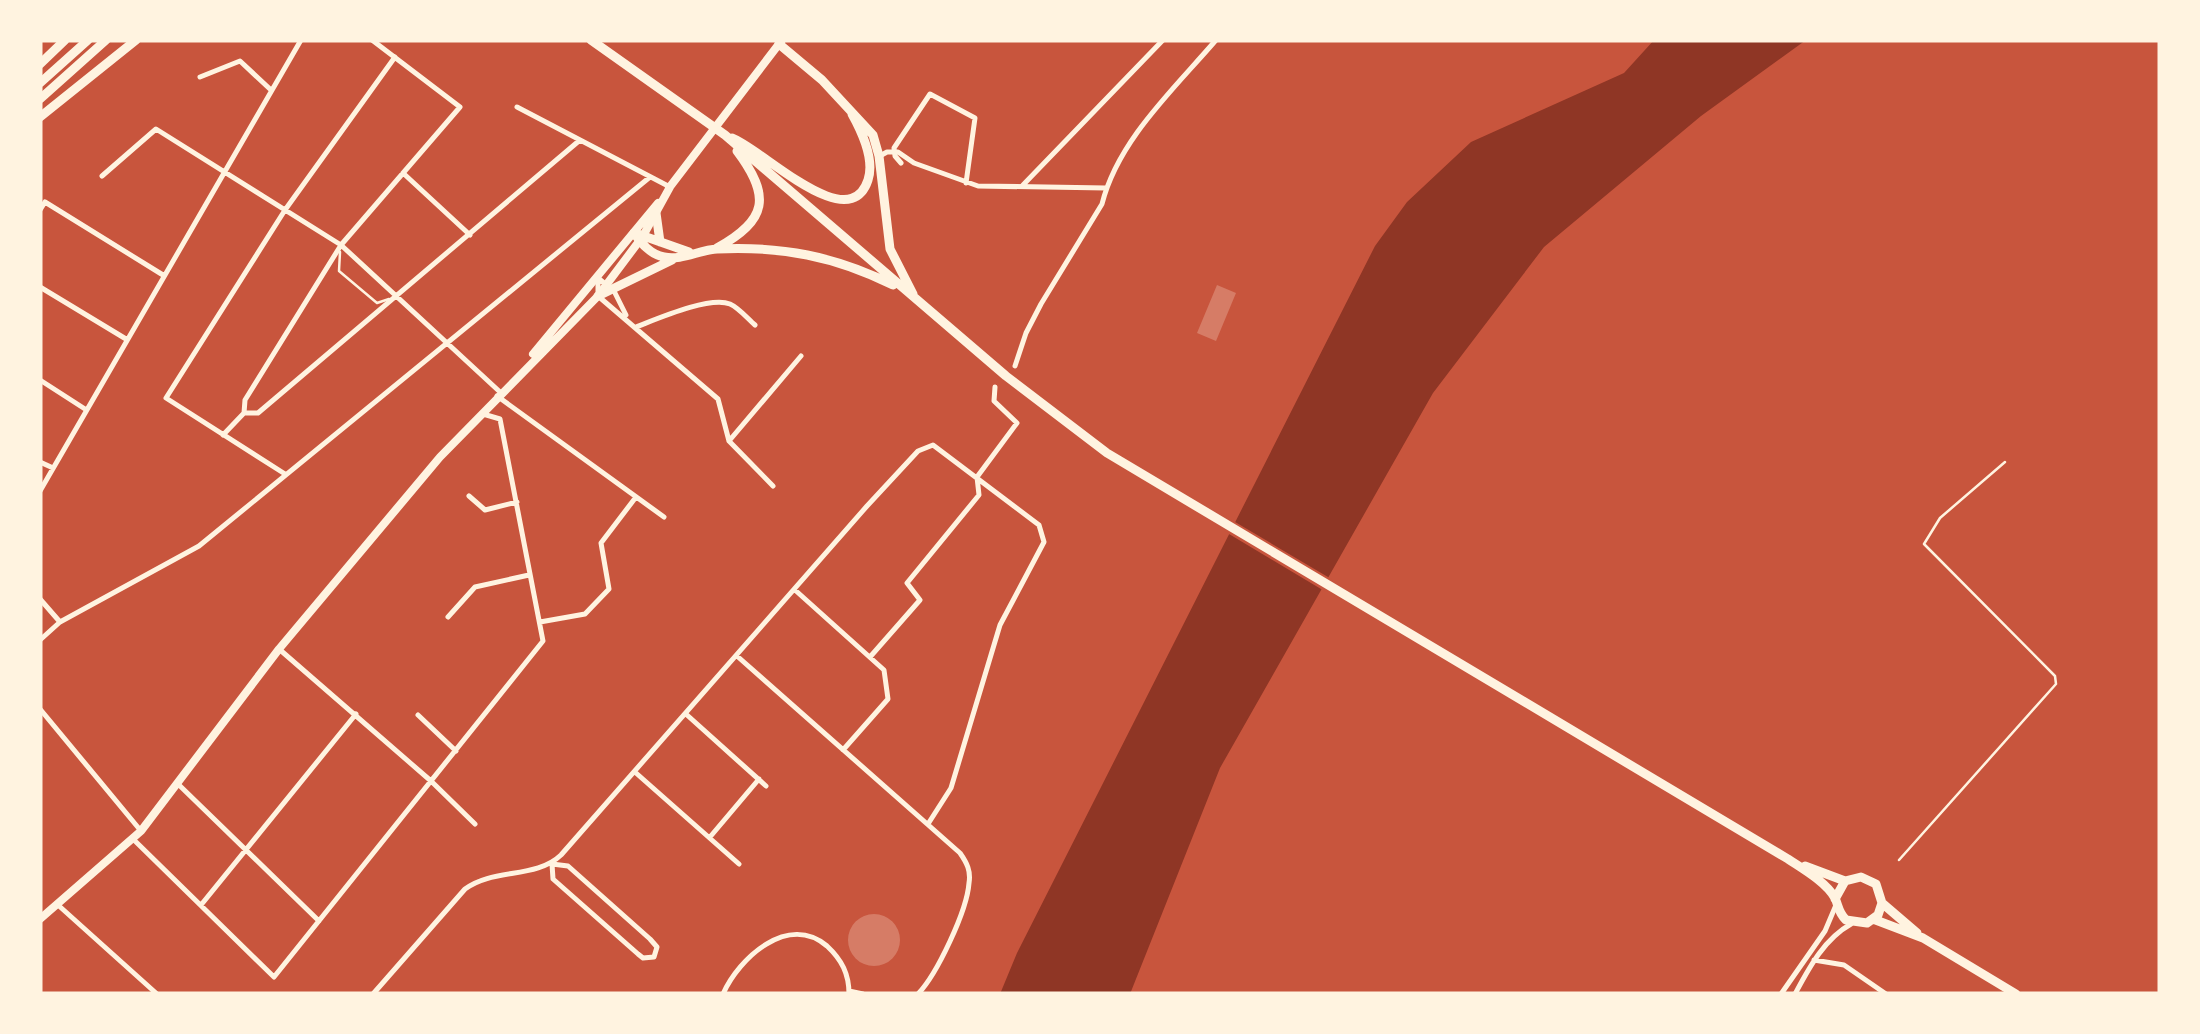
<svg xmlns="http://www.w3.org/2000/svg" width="2200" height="1034" viewBox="0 0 2200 1034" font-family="'Roboto Condensed',sans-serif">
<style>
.water{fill:#8f3625}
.pier{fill:#c8553d}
.building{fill:#d67c66}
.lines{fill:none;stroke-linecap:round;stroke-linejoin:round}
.service{stroke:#fff3e0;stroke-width:2.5}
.minor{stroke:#fff3e0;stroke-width:5}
.tertiary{stroke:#fff3e0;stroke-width:8}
.primary{stroke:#fff3e0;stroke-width:9}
.trunk{stroke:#fff3e0;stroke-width:9}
</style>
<rect width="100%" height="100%" fill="#c8553d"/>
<!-- water -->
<path class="water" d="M1654 40H1806L1701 116 1544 247 1433 393 1220 768 1130 994H1000L1017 953 1375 246 1407 202 1471 142 1624 73Z"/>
<!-- pier -->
<path class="pier" d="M1230 519 1333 580 1326 592 1224 531Z"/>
<!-- building -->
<path class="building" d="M1217 285 1236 293 1216 341 1197 333Z
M848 940a26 26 0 1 1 52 0a26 26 0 1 1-52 0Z"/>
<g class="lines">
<!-- service -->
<path class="service" d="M340 252 339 271 377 303 389 299
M1899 860 2056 684 2055 676 1924 544 1940 518 2005 462"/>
<!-- minor -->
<path class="minor" d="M200 77 240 61 271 90
M517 107 670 187
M878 157 887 152H898L914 163 978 186 1106 188
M901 163 895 156 894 148 930 94 975 118 966 183
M403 173 470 235
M102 176 156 129 341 245 500 392
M1023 185 1163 40
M40 210 45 202 163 275
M598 278 614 291 626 315
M598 279V296L718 399 729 441 773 486
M40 287 126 339
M636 327C657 319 709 296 730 304 739 308 748 319 755 325
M1015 366 1026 333 1041 304 1102 204C1118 140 1174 89 1216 40
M40 380 85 409
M497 396 664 517
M244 413H258L580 140
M223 435 244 413 245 400 341 245 460 107 372 40
M729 441 801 356
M40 462 53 468
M285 474 166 398 285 210 395 57
M40 491 301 40
M469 496 485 510 517 502
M795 590 884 670 888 699 843 750
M40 599 60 622
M448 617 475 587 529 575
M540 622 585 614 609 589 601 543 636 497
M40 640 60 622 199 546 650 177
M279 649 431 781 475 824
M737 656 960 853C967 863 971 871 969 883 967 911 937 974 918 994
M870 657 920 600 907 583 979 495 977 477 1017 423 994 401 995 387
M40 709 141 831
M418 715 456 751
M687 715 766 786
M636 773 739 864
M178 784 319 921
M710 837 759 779
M133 839 274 977 543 641 500 419 483 414
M552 864 568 866 650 939 657 947 654 957 643 958 638 954 553 879Z
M58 905 157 994
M201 905 356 714
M1814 960 1844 965 1886 994
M849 991 863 994
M373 994 465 889C493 868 536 879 561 855L867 506 918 451 933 445 1039 525 1044 542 1000 625 951 788 928 824
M723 994C739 958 788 913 827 946 842 960 849 974 849 994
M1781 994 1825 931 1836 905
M1795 994C1809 968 1824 939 1851 924"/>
<!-- tertiary -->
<path class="tertiary" d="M669 188 782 40
M533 354 658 203
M40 919 141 831 279 649 440 457 598 296 643 236 670 187"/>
<!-- primary -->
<path class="primary" d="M591 40 725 135 1006 376 1107 453 1788 859C1803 869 1826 882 1835 898 1839 907 1838 912 1846 920L1867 923 1878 915 1882 903 1876 884 1861 877 1845 881 1835 899
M779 44 822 80 873 135 879 156 890 249 913 294
M732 138C762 149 849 238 868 180 875 159 862 132 852 114
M656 213 660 242
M634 233C642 244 650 254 664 257 681 261 699 250 717 249 781 246 835 256 893 285
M635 233 689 252
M717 248C768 220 771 196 737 151
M598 296 672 260
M1805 866 1845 881
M1882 903 1917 933
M1873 919 1923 938 2016 994"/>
<!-- trunk -->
<path class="trunk" d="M40 64 65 40
M40 83 88 40
M40 99 106 40
M40 117 136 40"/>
</g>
<!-- border -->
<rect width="2200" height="1034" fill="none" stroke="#fff3e0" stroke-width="85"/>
</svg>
